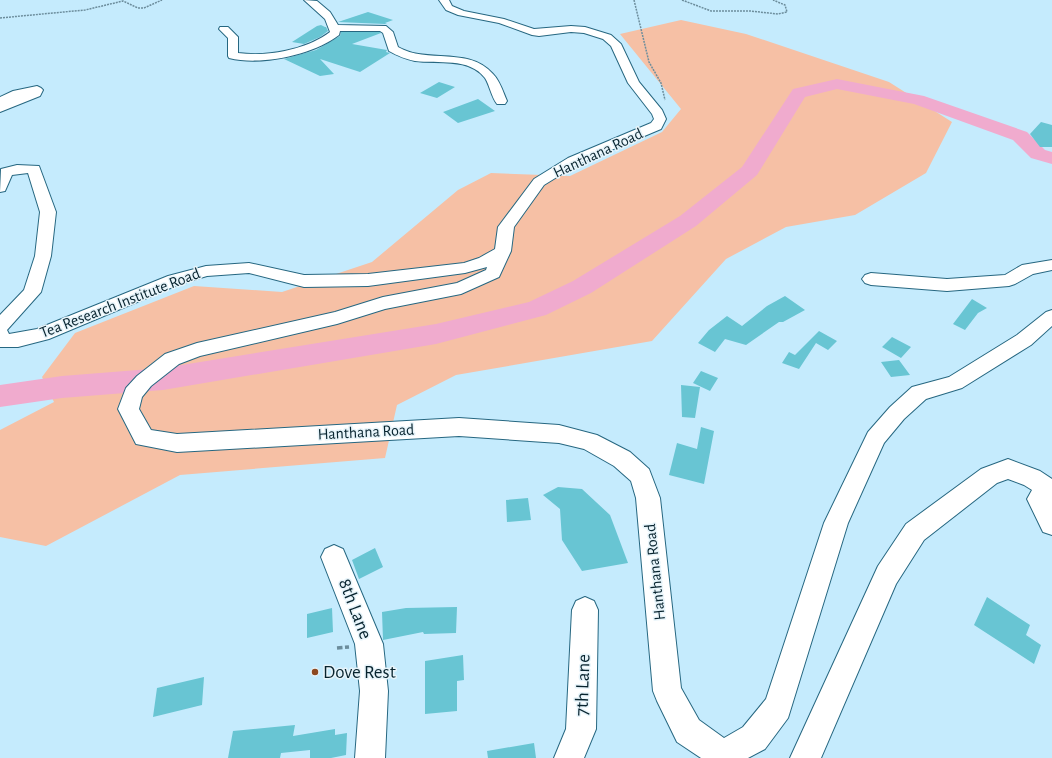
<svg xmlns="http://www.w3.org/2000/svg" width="1052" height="758" viewBox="0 0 1052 758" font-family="'Alegreya Sans',sans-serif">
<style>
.green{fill:#f6c0a5}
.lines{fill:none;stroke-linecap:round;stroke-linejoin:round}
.river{fill:#f0abce;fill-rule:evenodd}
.building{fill:#68c5d3}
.minor-casing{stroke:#266781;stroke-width:2}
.path-far1{stroke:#6c8d9c;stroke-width:1.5;stroke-dasharray:2 1;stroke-linecap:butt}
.path{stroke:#6c8d9c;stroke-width:3.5;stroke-dasharray:5.5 2.5;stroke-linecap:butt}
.minor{fill:#fff;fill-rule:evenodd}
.poi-dot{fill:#8d4820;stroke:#e7f4fa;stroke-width:1.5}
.labels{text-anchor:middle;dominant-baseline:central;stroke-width:3;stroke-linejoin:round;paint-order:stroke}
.street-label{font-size:16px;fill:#07232e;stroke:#e7f4fa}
.near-street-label{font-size:19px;fill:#07232e;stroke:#e7f4fa}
.near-poi-label{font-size:19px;fill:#07232e;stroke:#e7f4fa;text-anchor:start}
</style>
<rect width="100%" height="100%" fill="#c5ebfd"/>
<!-- green -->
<path class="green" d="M681 20 746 34 889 82 952 122 926 173 855 215 786 227 726 259 652 341 456 375 397 405 385 458 180 475 46 546 0 537V430L54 402 42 377 75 333 194 286 282 292 372 262 458 190 491 173 570 176 662 132 681 109 620 34Z"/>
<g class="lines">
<!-- river -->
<path class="river" d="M837 79 924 96 1027 132 1045 150 1052 152V164L1031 158 1013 140 914 104 837 89 805 97 757 175 696 226 591 293 546 315 436 344 163 390 62 398 0 407V385L62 376 163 368 436 324 529 302 573 281 680 216 742 167 793 89Z"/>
</g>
<!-- building -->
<path class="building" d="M368 12 393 20 385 23 387 24H385L338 22Z
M321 25 325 27H326L328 31 320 37 304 44 292 42 317 26Z
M341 32H380L381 33 352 44 387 50 386 52 390 53 360 72 320 59 334 74 320 76 284 59 316 50 340 36Z
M439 82 455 87 437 98 420 93Z
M478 99 495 111 458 123 443 112Z
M1041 122 1052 125V147H1040L1030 134Z
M785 296 805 310 783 322H779L746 345 725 339 715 352 698 343 709 330 727 316 742 326 767 306Z
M972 299 987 308 978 313 965 330 953 324Z
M819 331 837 341 828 350 816 343 799 369 782 363 789 352 795 355Z
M892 337 911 347 901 358 882 347Z
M899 360 910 375 891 377 881 362Z
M701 371 718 378 710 391 693 383Z
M681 385 700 387 695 418 682 417Z
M701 427 714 431 704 484 669 475 677 443 697 449Z
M558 487 582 489 610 515 628 563 582 571 562 540 560 509 543 495Z
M528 498 531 520 507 522 506 500Z
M375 548 383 567 359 579 352 560Z
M987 597 1030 625 1026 635 1041 645 1034 664 974 625Z
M457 607 456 633 424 634 423 632 383 640 382 612 406 608Z
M332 608 333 632 307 638V614Z
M463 655 464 680 457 681V711L425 714V661Z
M204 677 202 705 153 717 157 688Z
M295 725 293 736 335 729V735L347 733 346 755 331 758H310V750L281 753 280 758H228L233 731Z
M534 743 536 758H488L487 751Z"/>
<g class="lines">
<defs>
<path id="minor" d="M304 0 317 1 330 12 338 25 386 26 393 32 398 47C427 64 469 46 493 74 500 81 503 92 507 101L505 104H497C491 96 490 86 485 78 469 57 438 64 415 61 405 59 398 56 389 51L383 33 380 31H340L339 35C313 55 261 66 229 58L228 56V38L219 29 220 27H228L238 37V53C267 57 306 50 330 32L325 19Z
M439 0H449L452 6 464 11 504 19 534 29 571 26 585 27 611 35 621 44 639 82 662 110 666 119 661 129 578 164 544 185 514 227 511 251 499 277 461 294 385 309 337 324 200 356 179 364 151 386 142 397 139 409 151 430 177 434 459 418 559 425 597 435 630 452 649 469 660 498 681 688 699 720 724 738 743 727 766 699 824 523 868 432 890 407 912 387 949 377 1017 335 1046 312 1052 310V326L1031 345 962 388 926 399 904 419 884 443 848 523 788 718 765 749 748 758H701L677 742 657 701 653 691 636 498 631 481 614 466 584 449 559 443 459 436 177 452 136 444 118 409 126 388 137 376 165 354 197 343 335 312 383 297 457 283 486 270 487 267 465 273 368 286 304 287 249 273 207 276 180 284 49 339 18 347H0V315L24 290 35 256 40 212 28 173 12 175 5 191 0 192 1 169 17 165 39 166 56 212 51 256 41 292 7 330 9 334 37 329 168 276 206 266 249 263 304 275 368 274 464 263 479 258 495 249 498 227 534 179 568 158 651 123 654 119 652 114 628 83 611 46 603 39 584 33 571 32 539 36 532 35 499 23 458 15 446 10Z
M37 86 41 88 43 90 40 96 0 112V97L13 91Z
M1052 260V270L1033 274 1015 284 1009 286 947 291 871 285 865 283 862 279 865 275 871 273 947 279 1005 275 1022 265Z
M1008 459 1040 471 1052 479V535L1043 532 1027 499 1032 490 1024 485 1008 479 997 483 924 540 896 584 821 758H790L878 566 906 524 981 469Z
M334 545 343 549 383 644 388 691 385 758H355L360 691 355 644 321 557 325 549Z
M585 597 594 601 598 610 596 729 584 758H554L566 729 572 610 576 601Z"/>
</defs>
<!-- minor casing -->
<use href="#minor" class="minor-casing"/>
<!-- path-far1 -->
<path class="path-far1" d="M634 0 649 62 661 83 665 100
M682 0 711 11H750L778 14 787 12 785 5 773 0
M0 18 85 10 123 1 138 8H144L162 0"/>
<!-- path -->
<path class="path" d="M337 648 349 647"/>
<!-- minor -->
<use href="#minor" class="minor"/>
</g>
<!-- markers -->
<circle class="poi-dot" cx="315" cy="672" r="4"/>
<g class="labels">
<!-- street labels -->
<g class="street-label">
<text transform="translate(598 153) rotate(-25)">Hanthana Road</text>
<text transform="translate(120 303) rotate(-21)">Tea Research Institute Road</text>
<text transform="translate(366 432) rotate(-3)">Hanthana Road</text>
<text transform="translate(655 572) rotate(-96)">Hanthana Road</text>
</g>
<!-- near-street labels -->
<g class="near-street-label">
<text transform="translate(355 609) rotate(69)">8th Lane</text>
<text transform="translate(583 685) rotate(-88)">7th Lane</text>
</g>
<!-- near-poi labels -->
<g class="near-poi-label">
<text x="323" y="672">Dove Rest</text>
</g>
</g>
</svg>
